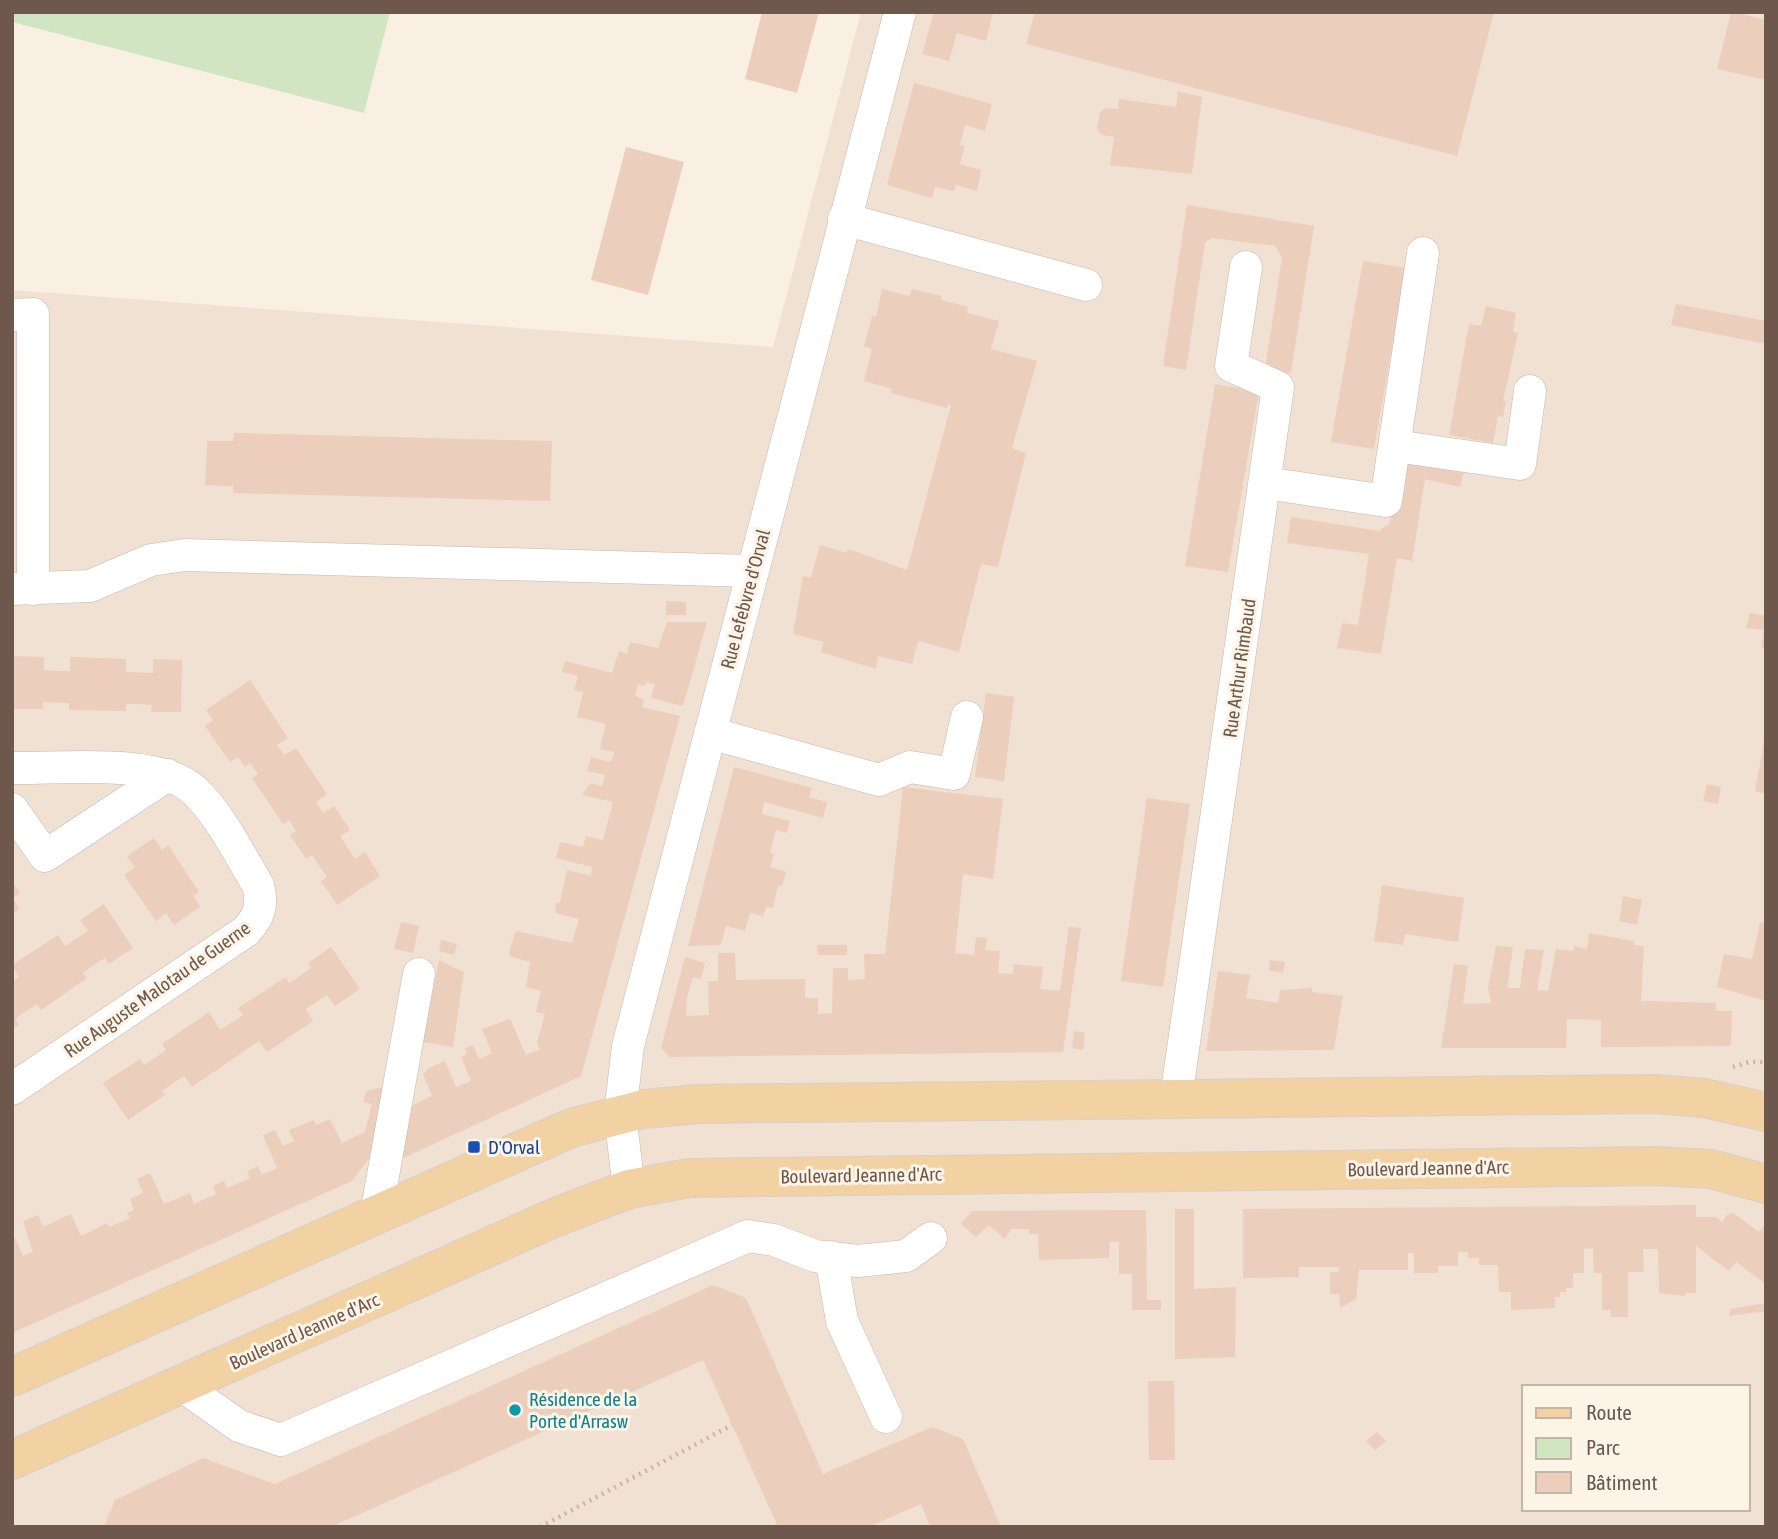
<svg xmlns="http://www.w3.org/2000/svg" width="1778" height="1539" viewBox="0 0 1778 1539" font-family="'Asap Condensed',sans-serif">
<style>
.residential{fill:#f0e1d2;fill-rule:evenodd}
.green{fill:#d2e5c3}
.building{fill:#eccebd}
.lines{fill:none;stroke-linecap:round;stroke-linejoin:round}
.minor-casing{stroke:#c8b7ab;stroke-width:33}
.major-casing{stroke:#d6d0cd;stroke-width:40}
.path{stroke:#d0b2a1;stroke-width:4.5;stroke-dasharray:2 5;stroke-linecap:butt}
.minor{stroke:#fff;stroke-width:32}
.major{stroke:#f2d1a2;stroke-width:38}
.transit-dot{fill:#1a4fb4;stroke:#fdf4e8;stroke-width:2.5}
.culture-dot{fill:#0f9aa8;stroke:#fdf4e8;stroke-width:2.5}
.labels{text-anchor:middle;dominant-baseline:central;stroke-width:6;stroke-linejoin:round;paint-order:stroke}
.street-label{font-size:19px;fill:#6e574c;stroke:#fdf4e8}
.transit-label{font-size:19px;fill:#164399;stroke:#fdf4e8;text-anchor:start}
.culture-label{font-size:19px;fill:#0d838f;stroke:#fdf4e8;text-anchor:start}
</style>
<rect width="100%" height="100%" fill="#f9f0e3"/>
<!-- residential -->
<path class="residential" d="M861 12H1766V1527H12V290L773 347ZM1524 1387H1748V1509H1524Z"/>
<!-- green -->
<path class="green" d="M12 12H390L364 113 12 22Z"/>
<!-- building -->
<path class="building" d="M762 12H819L797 93 745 79Z
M934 12H993L986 41 957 33 949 61 922 54Z
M1035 12H1494L1457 156 1026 44Z
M1731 12 1766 20V80L1717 69Z
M914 83 992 104 985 131 965 125 960 145 965 146 960 164 981 170 977 191 956 185 954 191 935 187 932 198 887 185Z
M1178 91 1202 97 1192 174 1110 165 1114 137 1102 135 1097 129 1100 112 1106 108 1118 109 1119 99 1176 107Z
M626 147 684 162 648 295 591 280Z
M1187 205 1314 226 1291 373 1265 370 1282 257 1275 246 1212 238 1205 242 1186 370 1163 366Z
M1363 261 1406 268 1374 449 1331 442Z
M882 289 909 296 912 289 942 296 941 300 968 307 967 313 999 321 991 349 1037 361 1012 448 1026 453 998 567 981 564 959 652 918 641 912 664 878 656 876 669 821 652 824 642 793 634 803 576 811 578 820 545 847 553 848 549 907 570 951 405 948 404 947 408 891 393 892 389 864 381 872 349 864 346 872 316 876 317Z
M1676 304 1766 321V344L1671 325Z
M1486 306 1516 313 1513 332 1518 333 1503 401H1506L1503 417 1498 416 1493 443 1449 435 1469 324 1481 326Z
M1215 384 1259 392 1228 572 1185 566Z
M234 433 552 441 550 501 233 493V486L205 485 207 441H233Z
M1400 461 1464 470 1460 487 1425 479 1412 561 1397 558 1381 654 1337 648 1342 623 1358 625 1369 554 1287 543 1291 517 1379 531 1390 523Z
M666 601 686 602V615H666Z
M1750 613 1766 616V648L1761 647 1764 630 1746 628Z
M667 622H707L683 706 651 698 655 684 646 682 645 686 638 684 635 696 644 699 642 707 680 716 581 1076 401 1159 411 1106 432 1096 423 1074 429 1068 445 1061 456 1087 471 1081 461 1057 467 1054 465 1048 473 1045 479 1059 492 1053 482 1029 510 1019 526 1055 540 1049 537 1043 545 1014 536 1012 541 991 526 987 530 962 509 956 511 945 516 931 572 943 579 919 556 913 555 904 560 902 567 870 591 876 592 867 556 858 560 842 583 847 586 836 603 840 613 802 582 795 591 783 602 786 605 775 587 771 591 757 611 762 614 752 600 749 606 724 577 717 583 692 574 690 578 676 562 672 565 661 612 673 619 651 627 654 630 642 658 648Z
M12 656 44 657V670L57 671H70V657L126 659V672L153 673V659L182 660 181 712H151L152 705 139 704H126V711L69 710V703L43 702V709H12Z
M250 680 288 738 277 745 284 755 296 748 327 794 316 802 323 813 334 806 350 830 340 836 355 859 365 852 380 876 337 905 321 881 327 877 312 855 306 859 290 835 296 831 289 820 283 824 252 778 258 774 250 763 245 767 238 757 230 762 205 726 213 720 206 710Z
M986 693 1014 697 1004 781 975 777Z
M1764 741 1766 742V794L1755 791Z
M734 767 812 788 809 797 827 802 823 818 764 802 762 814 790 821 787 833 776 830 770 853 774 854 770 867 786 872 782 886 778 885 773 908 766 907 763 916 750 913 745 931 726 926 721 945 688 946Z
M1707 784 1721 787 1718 804 1703 801Z
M903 787 1003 799 993 879 963 874 955 953 974 955 976 937 987 938 985 950 1000 951 998 973 1013 974 1014 964 1043 967 1040 989 1060 991 1069 927 1081 928 1063 1052 670 1057 661 1048 685 957 705 963 701 979 693 977 687 997 686 1016 709 1015 708 981H718V953H735L736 980 805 979V998H818V1014L832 1013 833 968H848V980L865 979 864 954H885Z
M1147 798 1190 804 1163 987 1121 981Z
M154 838 162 850 168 845 199 892 193 896 200 907 174 925 166 913 156 921 124 875 135 867 127 856Z
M12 882 20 893 13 898 19 909 12 914Z
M1382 885 1464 898 1458 942 1405 934 1403 945 1374 941Z
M1623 896 1642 900 1637 925 1619 921Z
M104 904 133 948 109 964 105 958 94 965 83 973 87 978 41 1010 37 1004 26 1011 15 1019 19 1025 12 1029V982L19 977 12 965 58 935 65 946 88 931 80 920Z
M401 922 419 926 413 953 394 949Z
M1760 922 1766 924V1001L1717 987 1724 954 1752 959Z
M1589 933 1634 941V945L1644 946 1641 1001 1716 1003V1011H1732L1731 1046 1601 1047V1020L1567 1019 1566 1048H1441L1454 964 1468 966 1463 1004 1491 1003 1488 988 1496 946 1513 947 1507 988H1520L1525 949 1544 950 1537 990 1548 991 1556 949 1573 951 1574 946 1587 949Z
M441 940 457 944 454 955 439 951Z
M817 945H847V955H818Z
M331 947 360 989 335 1006 327 995 306 1009 313 1021 267 1052 259 1041 192 1087 184 1076 162 1091 165 1095 128 1120 103 1083 140 1059 144 1065 155 1058 166 1050 162 1044 209 1012 220 1030 243 1015 238 1008 286 977 289 983 300 976 311 968 308 963Z
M439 960 464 972 453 1047 423 1042Z
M1270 960 1285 962 1283 973 1269 970Z
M1218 971 1250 975 1246 998 1278 1003 1280 990 1312 988V992L1343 996 1334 1050 1206 1051Z
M1074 1031 1085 1033 1083 1050 1072 1048Z
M383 1087 371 1156 352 1181 12 1333V1241L15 1238 23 1256 33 1252 23 1221 38 1215 43 1227 71 1214 81 1236 107 1223 109 1227 130 1218 127 1213 134 1210 130 1199 143 1193 137 1179 150 1173 164 1204 190 1193 194 1204 216 1194 213 1186 219 1183 224 1181 227 1188 250 1178 247 1171 258 1166 262 1175 277 1168 263 1135 275 1130 283 1146 294 1141 289 1130 314 1120 316 1125 330 1119 342 1143 365 1132 372 1104 363 1102 366 1091Z
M1696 1205V1217H1716L1722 1222 1728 1214 1733 1213 1759 1232 1766 1222V1284L1736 1262 1729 1271 1696 1246V1293H1685V1296L1659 1293 1658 1249H1643L1644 1272H1628V1317H1611V1310H1602V1273H1594L1593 1248 1584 1249V1273H1573V1288H1566L1567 1292H1560V1297H1555V1308L1511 1310V1292H1499L1498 1265H1479V1258H1468V1252H1458V1266H1438V1273H1414V1253H1408V1270H1359L1356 1299 1340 1308 1339 1294H1330V1272H1339V1267H1299V1277L1243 1278V1209Z
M1175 1209H1194V1289L1236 1287 1235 1357 1175 1359Z
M1146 1210 1147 1300H1161V1310H1132V1274H1119V1242H1110L1109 1258 1039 1260 1038 1234H1029V1229H1011L1005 1239 989 1225 976 1237 961 1224 972 1211Z
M713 1285 746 1298 823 1474 932 1427 963 1439 1001 1527H930L921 1504 868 1527H778L703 1360 331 1527H104L115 1500 203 1458 275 1484Z
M1766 1303V1311L1729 1316 1730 1309Z
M1148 1381H1174L1175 1460H1149Z
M1377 1432 1386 1441 1375 1450 1366 1441Z"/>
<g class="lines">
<defs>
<path id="minor" d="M844 219 1086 285
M12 315 33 314V589
M1395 446 1520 464 1530 391
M1266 483 1386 501 1423 253
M12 589 90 586 151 560 185 555 752 571
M710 733 879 780 910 767 954 774 967 717
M12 768C61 769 159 757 195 791 221 816 239 854 258 885 263 904 260 916 246 931L12 1089
M12 809 45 856 168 775
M1176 1098 1278 387 1231 366 1246 267
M629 1189 620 1114 628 1046 900 12
M376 1215 419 974
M831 1257 842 1321 886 1417
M181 1385 239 1426 281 1440 748 1236 774 1240 815 1256 858 1261 906 1256 931 1238"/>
<path id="major" d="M12 1377 571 1128 643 1109 698 1104 1654 1094 1704 1098 1766 1112
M12 1460 556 1217 629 1189 689 1178 1657 1166 1711 1169 1766 1184"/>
</defs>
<!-- minor casing -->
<use href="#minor" class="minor-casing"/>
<!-- major casing -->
<use href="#major" class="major-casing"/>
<!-- path -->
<path class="path" d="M1733 1067 1749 1062H1766
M540 1527 732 1425"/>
<!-- minor -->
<use href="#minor" class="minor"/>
<!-- major -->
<use href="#major" class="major"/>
</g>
<!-- markers -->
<rect class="transit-dot" x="467" y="1140" width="14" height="14" rx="3.5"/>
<circle class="culture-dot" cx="515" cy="1410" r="7"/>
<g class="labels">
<!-- street labels -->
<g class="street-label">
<text transform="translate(745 599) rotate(-75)">Rue Lefebvre d'Orval</text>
<text transform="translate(1239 668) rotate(-82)">Rue Arthur Rimbaud</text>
<text transform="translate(157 989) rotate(-35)">Rue Auguste Malotau de Guerne</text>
<text transform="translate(1428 1168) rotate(-1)">Boulevard Jeanne d'Arc</text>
<text transform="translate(861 1175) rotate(-1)">Boulevard Jeanne d'Arc</text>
<text transform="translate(304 1331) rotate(-24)">Boulevard Jeanne d'Arc</text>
</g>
<!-- transit labels -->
<g class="transit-label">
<text x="488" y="1147">D'Orval</text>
</g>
<!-- culture labels -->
<g class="culture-label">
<text x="529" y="1399">Résidence de la<tspan x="529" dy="22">Porte d'Arrasw</tspan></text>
</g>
</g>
<!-- border -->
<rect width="1778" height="1539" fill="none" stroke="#6e574c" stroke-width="28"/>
<!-- legend -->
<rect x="1522" y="1385" width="228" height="126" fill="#fdf4e8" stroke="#c4b5aa" stroke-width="2"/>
<rect x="1536" y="1408" width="35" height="10" fill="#f2d1a2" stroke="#c4b5aa" stroke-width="2"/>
<text x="1586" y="1420" font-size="21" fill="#6e574c">Route</text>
<rect x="1536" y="1438" width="35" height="21" fill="#d2e5c3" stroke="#c4b5aa" stroke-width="2"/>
<text x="1586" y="1455" font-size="21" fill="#6e574c">Parc</text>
<rect x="1536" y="1472" width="35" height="21" fill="#eccebd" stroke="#c4b5aa" stroke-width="2"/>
<text x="1586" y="1490" font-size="21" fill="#6e574c">Bâtiment</text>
</svg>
